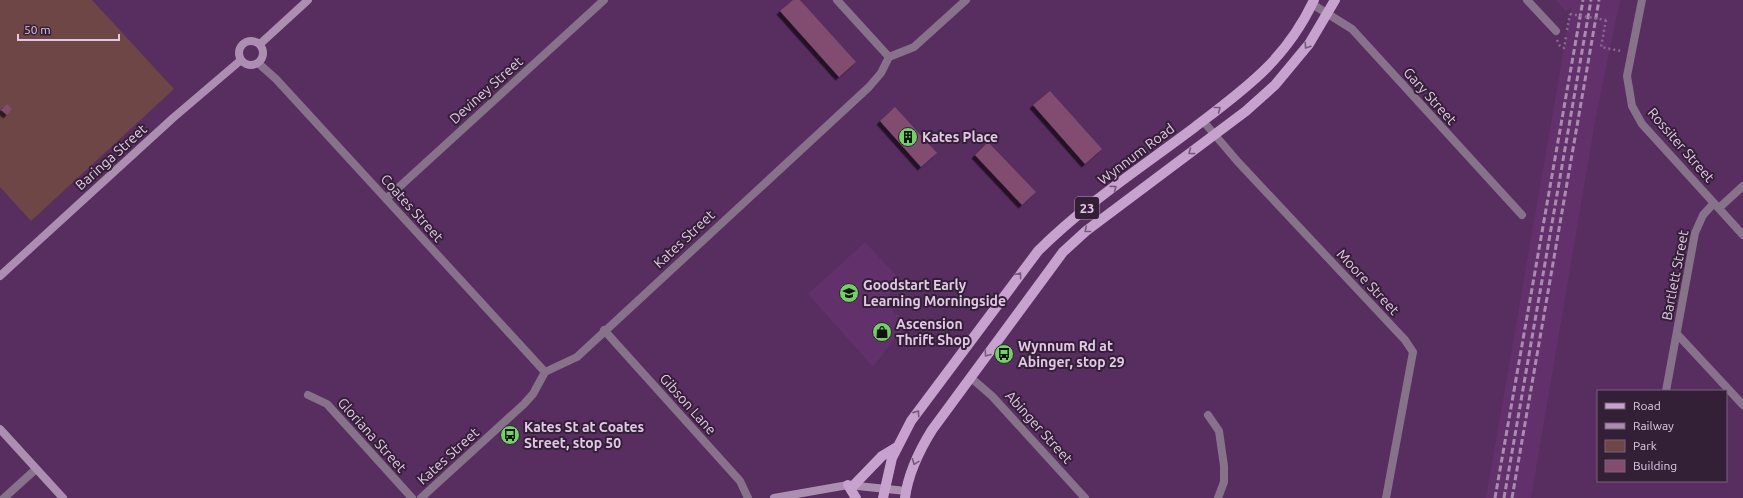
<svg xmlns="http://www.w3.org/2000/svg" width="1743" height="498" viewBox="0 0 1743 498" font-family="Ubuntu,sans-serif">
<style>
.built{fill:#62316b}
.park{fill:#6d4645}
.building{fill:#824b6f;filter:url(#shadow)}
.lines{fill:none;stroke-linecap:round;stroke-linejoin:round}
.path{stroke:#8b6792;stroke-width:2.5;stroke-dasharray:2 3;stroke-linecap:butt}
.street{stroke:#867389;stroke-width:8}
.secondary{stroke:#ac8eb1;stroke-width:8}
.primary{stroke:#c8a2cf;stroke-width:10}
.rail{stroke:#ab8bb0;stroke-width:3;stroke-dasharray:6 3;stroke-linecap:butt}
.path-bridge{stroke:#8b6792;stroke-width:2.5;stroke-dasharray:2 3;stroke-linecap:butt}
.oneway{stroke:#765a7b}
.labels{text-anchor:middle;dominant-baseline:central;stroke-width:4;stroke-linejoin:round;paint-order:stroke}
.shield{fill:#331f36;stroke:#ae96b1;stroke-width:1}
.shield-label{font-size:13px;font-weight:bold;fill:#e2c9e6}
.street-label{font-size:14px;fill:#e2c9e6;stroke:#331f36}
.poi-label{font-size:14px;font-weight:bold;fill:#e2c9e6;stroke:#331f36;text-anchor:start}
</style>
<defs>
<filter id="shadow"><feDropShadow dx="-3.5" dy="3.5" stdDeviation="0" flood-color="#0009"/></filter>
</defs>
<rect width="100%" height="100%" fill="#582d60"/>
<!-- built -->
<path class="built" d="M1556 0H1620L1596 116 1531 498H1486L1571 8 1565 11Z
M865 242 900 279 890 292 889 305 895 313 908 322 873 367 808 294Z"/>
<!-- park -->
<path class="park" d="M0 0H92L174 89 31 221 0 187Z"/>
<!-- building -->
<path class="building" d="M793 0H800L856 62 839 77 780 11Z
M1050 91 1102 149 1085 164 1033 105Z
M7 104 12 109 7 115 1 110Z
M895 107 937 153 921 167 880 121Z
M988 142 1036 192 1022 205 975 155Z"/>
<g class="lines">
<!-- path -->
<path class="path" d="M1606 20 1601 47 1621 51
M1567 30 1570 14
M1557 40 1560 46 1564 48 1566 36"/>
<!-- street -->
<path class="street" d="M837 0 889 57
M1527 0 1556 31
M1642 0 1627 76 1632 106 1642 124 1743 235
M1312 4 1352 29 1522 215
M258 63 276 79 545 372
M1203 121 1238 162 1405 340 1413 352 1386 498
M386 199 604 0
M1719 208 1743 186
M604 330 740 481 748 498
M1677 334 1743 405
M970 377 992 396 1085 498
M1666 391 1695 233 1703 215 1714 203
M308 395 327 404 412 498
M1208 415 1219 431 1224 466V482L1218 498
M4 498 36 469
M421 498 524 404 533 394 545 372 577 357 869 87 881 73 889 57 914 47 966 0"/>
<!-- secondary -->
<path class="secondary" d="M239 53a12 12 0 1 1 24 0a12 12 0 1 1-24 0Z
M260 44 308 0
M0 276 173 118 241 60
M0 429 63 498
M774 498 848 485 906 491"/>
<!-- primary -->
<path class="primary" d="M848 485 856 498
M854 485 882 456 897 447
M883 498 892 458 911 421 1038 251C1085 204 1142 167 1195 127 1246 88 1286 60 1314 0
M905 498C908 473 919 451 932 430L1063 252 1086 231 1246 111 1275 85 1309 44 1335 0"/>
<!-- rail -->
<path class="rail" d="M1495 498 1583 0
M1504 498 1591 0
M1512 498 1599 0"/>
<!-- path-bridge -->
<path class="path-bridge" d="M1570 14 1606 20"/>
</g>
<!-- one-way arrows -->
<defs><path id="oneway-chevron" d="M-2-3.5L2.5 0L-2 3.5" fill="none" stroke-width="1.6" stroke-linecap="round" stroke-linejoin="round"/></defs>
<g class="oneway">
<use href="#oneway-chevron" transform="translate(1307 46) rotate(124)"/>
<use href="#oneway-chevron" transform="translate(1218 109) rotate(-38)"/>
<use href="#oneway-chevron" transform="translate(1191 152) rotate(143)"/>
<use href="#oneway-chevron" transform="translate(1114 188) rotate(-37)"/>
<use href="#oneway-chevron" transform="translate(1087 230) rotate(141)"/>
<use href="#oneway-chevron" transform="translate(1019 275) rotate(-53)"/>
<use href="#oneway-chevron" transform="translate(987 354) rotate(126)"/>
<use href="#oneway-chevron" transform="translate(917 413) rotate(-55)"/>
<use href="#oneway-chevron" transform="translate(915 462) rotate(111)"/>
</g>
<!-- icons -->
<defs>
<symbol id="building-disc" viewBox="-11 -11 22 22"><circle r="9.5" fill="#6ed360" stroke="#331f36"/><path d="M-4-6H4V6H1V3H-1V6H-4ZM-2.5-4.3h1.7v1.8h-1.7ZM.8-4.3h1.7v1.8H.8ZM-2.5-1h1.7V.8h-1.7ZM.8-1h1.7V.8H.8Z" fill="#111"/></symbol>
<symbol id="school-disc" viewBox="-11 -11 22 22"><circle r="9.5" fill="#6ed360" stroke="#331f36"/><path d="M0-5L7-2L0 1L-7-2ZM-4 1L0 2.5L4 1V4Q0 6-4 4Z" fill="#111"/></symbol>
<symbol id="shop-disc" viewBox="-11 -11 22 22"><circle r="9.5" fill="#6ed360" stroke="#331f36"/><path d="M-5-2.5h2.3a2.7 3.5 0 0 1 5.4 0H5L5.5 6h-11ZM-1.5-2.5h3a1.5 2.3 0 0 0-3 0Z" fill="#111"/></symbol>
<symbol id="bus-disc" viewBox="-11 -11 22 22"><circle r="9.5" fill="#6ed360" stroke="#331f36"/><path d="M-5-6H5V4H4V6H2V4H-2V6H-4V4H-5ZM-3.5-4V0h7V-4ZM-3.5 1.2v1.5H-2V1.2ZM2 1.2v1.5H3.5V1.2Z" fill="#111"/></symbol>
</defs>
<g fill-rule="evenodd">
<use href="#building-disc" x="897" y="126" width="22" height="22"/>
<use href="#school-disc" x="838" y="282" width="22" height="22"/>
<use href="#shop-disc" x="871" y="321" width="22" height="22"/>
<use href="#bus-disc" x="993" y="343" width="22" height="22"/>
<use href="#bus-disc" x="499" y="424" width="22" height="22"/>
</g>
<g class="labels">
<!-- shield labels -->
<rect class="shield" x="1075" y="197" width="24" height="22" rx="3"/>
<g class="shield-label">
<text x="1087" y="208">23</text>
</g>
<!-- street labels -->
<g class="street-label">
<text transform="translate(486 90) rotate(-42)">Deviney Street</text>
<text transform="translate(1430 96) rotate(48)">Gary Street</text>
<text transform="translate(1681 145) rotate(49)">Rossiter Street</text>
<text transform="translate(1136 154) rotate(-37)">Wynnum Road</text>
<text transform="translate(111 157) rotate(-42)">Baringa Street</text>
<text transform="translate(412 208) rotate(48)">Coates Street</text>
<text transform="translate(684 239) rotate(-43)">Kates Street</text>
<text transform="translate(1675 275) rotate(-79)">Bartlett Street</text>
<text transform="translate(1368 282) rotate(47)">Moore Street</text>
<text transform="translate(688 404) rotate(48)">Gibson Lane</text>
<text transform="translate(1039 427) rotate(48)">Abinger Street</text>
<text transform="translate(372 435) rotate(48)">Gloriana Street</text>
<text transform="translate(448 456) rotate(-42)">Kates Street</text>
</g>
<!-- poi labels -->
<g class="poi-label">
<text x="922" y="137">Kates Place</text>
<text x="863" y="285">Goodstart Early<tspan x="863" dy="16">Learning Morningside</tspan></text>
<text x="896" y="324">Ascension<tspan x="896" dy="16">Thrift Shop</tspan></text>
<text x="1018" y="346">Wynnum Rd at<tspan x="1018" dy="16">Abinger, stop 29</tspan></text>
<text x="524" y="427">Kates St at Coates<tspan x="524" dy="16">Street, stop 50</tspan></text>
</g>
</g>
<!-- legend -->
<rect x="1597" y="390" width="130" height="92" fill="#331f36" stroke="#79637c"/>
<rect x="1605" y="403" width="20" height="6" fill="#c8a2cf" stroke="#79637c"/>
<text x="1633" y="410" font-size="12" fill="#e2c9e6">Road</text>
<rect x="1605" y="423" width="20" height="6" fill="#ab8bb0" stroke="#79637c"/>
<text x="1633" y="430" font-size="12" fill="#e2c9e6">Railway</text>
<rect x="1605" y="440" width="20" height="12" fill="#6d4645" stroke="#79637c"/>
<text x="1633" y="450" font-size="12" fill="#e2c9e6">Park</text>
<rect x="1605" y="460" width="20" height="12" fill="#824b6f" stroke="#79637c"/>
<text x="1633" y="470" font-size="12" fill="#e2c9e6">Building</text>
<!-- scale -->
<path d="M18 34v6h101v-6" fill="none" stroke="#e2c9e6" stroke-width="2"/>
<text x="24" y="34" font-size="12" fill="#e2c9e6" stroke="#331f36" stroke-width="3" paint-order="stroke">50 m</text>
</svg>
